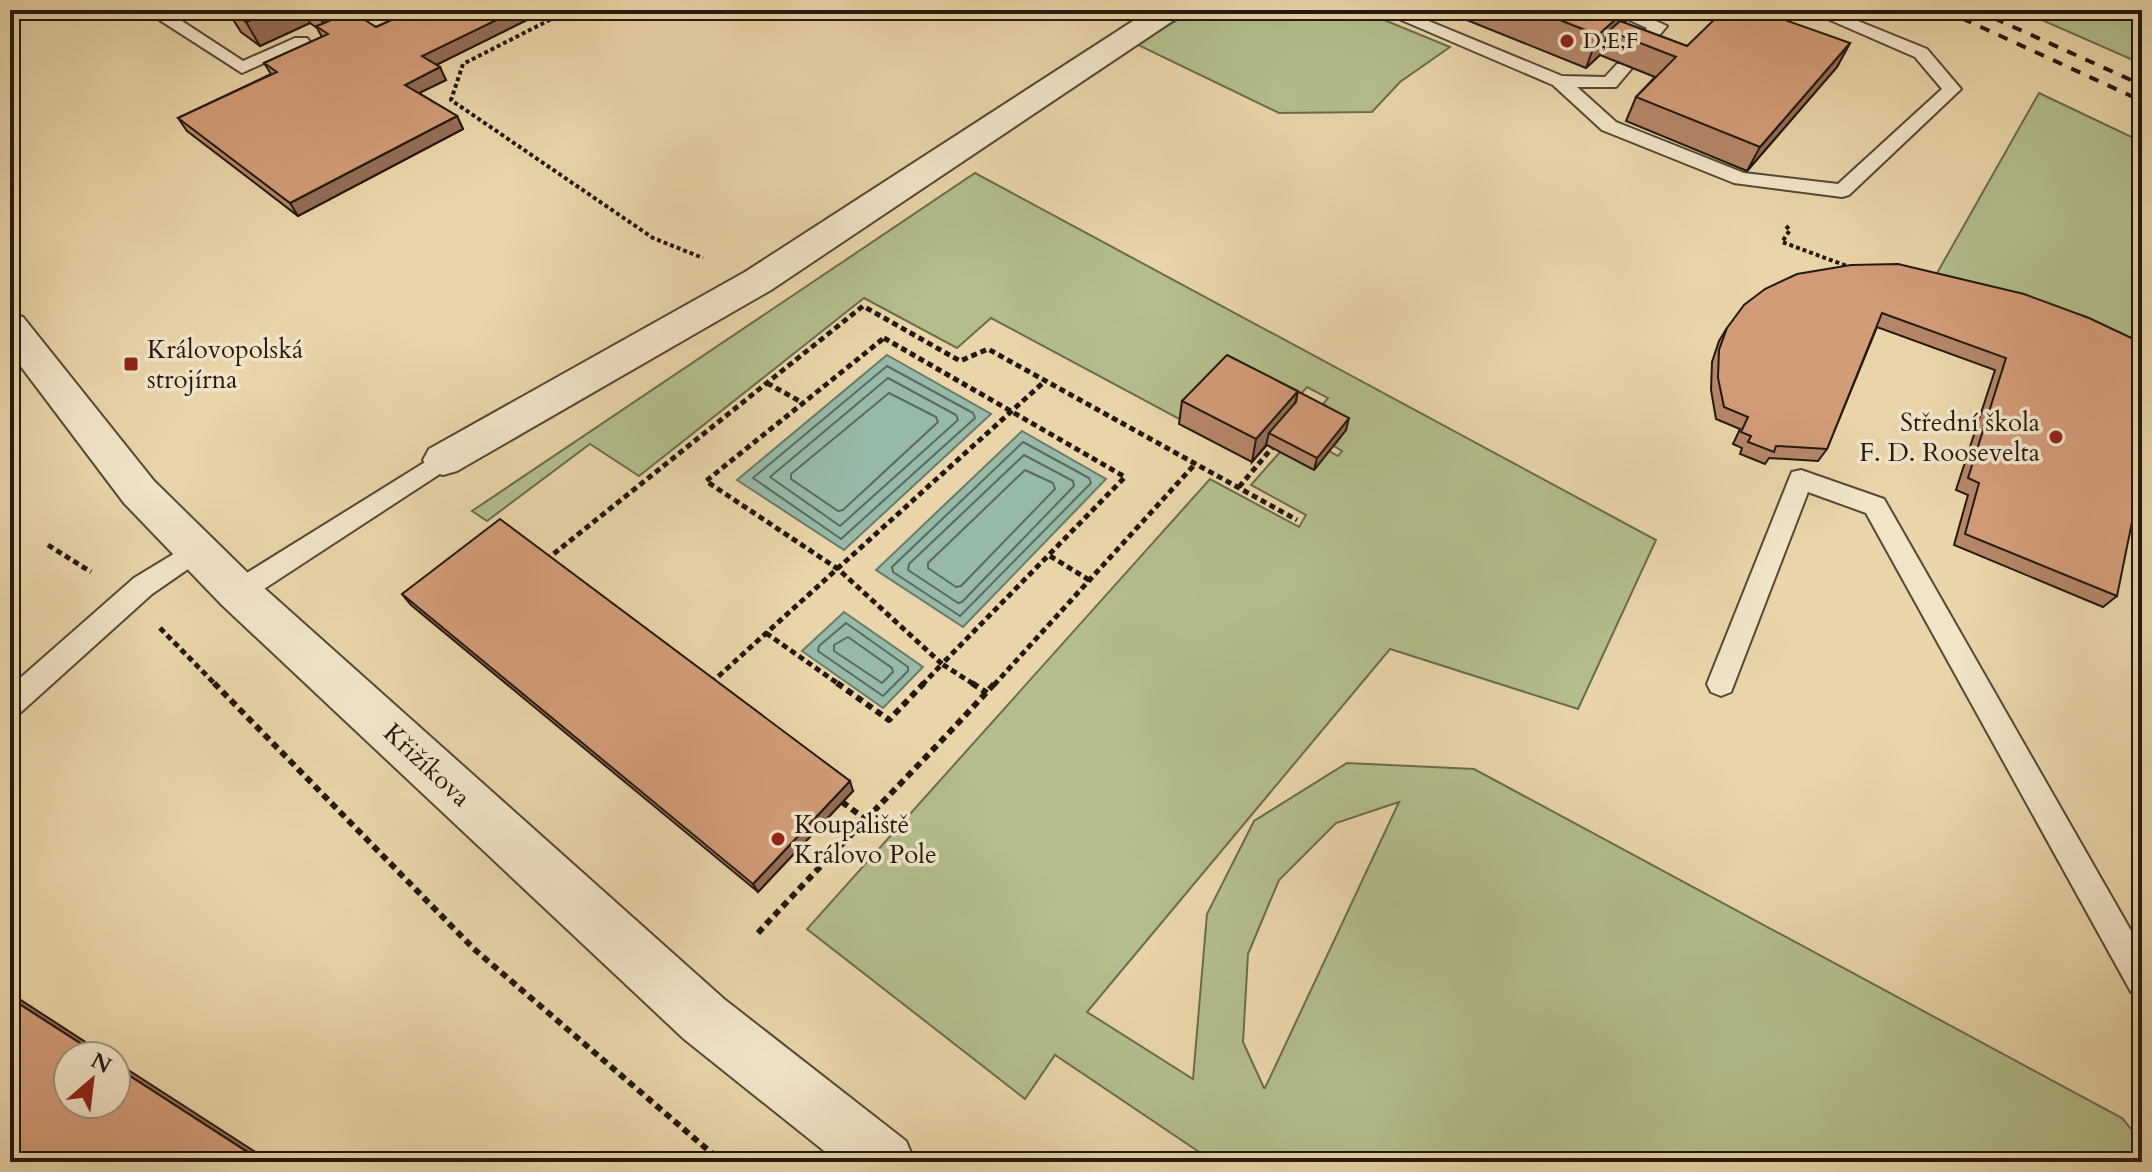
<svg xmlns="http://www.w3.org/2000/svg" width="2152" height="1172" viewBox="0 0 2152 1172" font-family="Cardo,serif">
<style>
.green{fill:#b3be8b;stroke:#6b6c4e;stroke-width:2;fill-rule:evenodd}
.water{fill:#97b9a7;stroke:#69796b;stroke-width:2}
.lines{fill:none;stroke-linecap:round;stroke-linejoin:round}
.shore{stroke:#5d695c;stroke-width:2}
.service-casing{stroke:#544836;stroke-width:4}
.minor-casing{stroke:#544836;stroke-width:4}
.tertiary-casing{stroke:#544836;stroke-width:4}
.path-far2{stroke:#231910;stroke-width:4;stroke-dasharray:4 3;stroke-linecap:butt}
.path-far1{stroke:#231910;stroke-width:5;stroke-dasharray:6 4;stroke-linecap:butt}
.path{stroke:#231910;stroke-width:6;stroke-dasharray:7 5;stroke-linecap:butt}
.service{fill:#f1e4c7;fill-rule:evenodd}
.minor{fill:#f1e4c7;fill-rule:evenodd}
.tertiary{fill:#f1e4c7;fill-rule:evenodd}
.rail{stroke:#231910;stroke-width:4;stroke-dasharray:10 10;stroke-linecap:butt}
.wall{fill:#b58668;stroke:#231910;stroke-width:2}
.shaded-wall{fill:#946d55;stroke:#231910;stroke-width:2}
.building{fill:#d39c79;stroke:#231910;stroke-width:2}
.poi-dot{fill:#8f2418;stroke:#f1e4c7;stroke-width:3}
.labels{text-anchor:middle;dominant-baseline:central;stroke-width:7;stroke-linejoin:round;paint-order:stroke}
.far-poi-label{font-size:22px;fill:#231910;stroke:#f1e4c7;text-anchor:start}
.poi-label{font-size:26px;fill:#231910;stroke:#f1e4c7;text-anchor:start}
.street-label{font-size:26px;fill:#231910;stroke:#f1e4c7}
</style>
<rect width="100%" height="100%" fill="#e9d5a9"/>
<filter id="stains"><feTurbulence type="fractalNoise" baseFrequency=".0025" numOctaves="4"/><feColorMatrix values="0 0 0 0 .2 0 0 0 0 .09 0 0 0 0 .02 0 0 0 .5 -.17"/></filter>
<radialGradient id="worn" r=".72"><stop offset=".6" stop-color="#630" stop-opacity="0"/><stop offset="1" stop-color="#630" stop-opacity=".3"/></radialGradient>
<!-- green -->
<path class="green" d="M1196 10H1360L1450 47 1400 82 1372 112 1279 113 1134 43Z
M2019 10H2142V64Z
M2039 93 2142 142V352L1932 282Z
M975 173 1656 540 1578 709 1390 649 1087 1012 1193 1079 1207 914 1254 821 1347 763 1474 769 2122 1118 2142 1142V1162H1214L1055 1055 1025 1099 807 929 1210 479 1299 527 1306 515 1251 485 1280 452 1313 469 1329 451 1338 456 1342 451 1334 446 1345 430 1315 414 1328 398 1307 387 1294 402 1183 421 991 318 957 348 864 298 639 476 590 444 487 521 472 511ZM1399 802 1265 1088H1264L1243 1042 1248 954 1279 880 1336 823Z"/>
<!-- water -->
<path class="water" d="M887 355 991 414 844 550 737 480Z
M1022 431 1106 479 963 627 876 570Z
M844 612 923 667 883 708 802 651Z"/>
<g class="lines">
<!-- shore -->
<path class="shore" d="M887 366 973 413 975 418 841 539 753 478Z
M888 378 956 415 958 420 840 526 770 477Z
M889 393 936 417 938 422 843 510 838 511 791 479V474Z
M1023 442 1089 478 1091 483 960 616 893 572 892 567Z
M1024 455 1073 481 1074 486 962 602 958 603 908 570 909 564Z
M1025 470 1053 483 1055 489 961 586 956 587 928 568V563Z
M846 623 908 667V671L883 696 818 651 819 646Z
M848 637 892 668 893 672 882 683 834 651V645Z"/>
<defs>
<path id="service" d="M144 10H165L243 61 295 38H307L310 42 242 73Z
M1378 10H1402L1562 76 1605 77 1617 64H1629L1632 68 1616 87H1577L1616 122 1744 173 1838 184 1942 89 1915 57 1807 10H1831L1927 49 1961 89 1849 195 1842 197 1734 183 1602 130 1553 85Z
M1607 10H1632L1667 26 1643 55H1631L1628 51 1647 28Z
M443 451 452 454 455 460 452 466 247 600 238 603 229 600 225 592 229 584Z
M1801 470 1884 499 2142 950V997L2131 992 1866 513 1808 492 1731 692 1721 696 1711 692 1707 684 1789 479 1792 472Z
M195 541 204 544 208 551 204 558 152 594 20 713 10 716V687L134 578Z"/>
<path id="minor" d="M1150 10H1184L1180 16 771 290 457 471 443 475 429 471 423 460 429 449 745 272Z"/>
<path id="tertiary" d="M10 313 23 317 154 481 254 579 724 999 906 1141 915 1162H838L684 1039 222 605 124 503 10 352Z"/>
</defs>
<!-- service casing -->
<use href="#service" class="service-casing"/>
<!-- minor casing -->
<use href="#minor" class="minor-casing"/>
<!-- tertiary casing -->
<use href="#tertiary" class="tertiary-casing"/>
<!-- path-far2 -->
<path class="path-far2" d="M569 10 463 64 451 100 653 238 703 258
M1786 226 1790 230 1782 242 1847 266"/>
<!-- path-far1 -->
<path class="path-far1" d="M884 338 1125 477 942 664 838 569 706 481Z
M767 383 803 403
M1239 487 1272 448
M48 545 91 572
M1050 556 1089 580
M546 560 863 306 960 361 988 349 1297 520
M160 628 216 685
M766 633 840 685
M711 683 1046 380
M922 685 942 664 975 685
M994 685 1196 463"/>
<!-- path -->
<path class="path" d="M214 683 474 949 722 1162
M837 683 889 720 924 683
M972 683 987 693
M842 802 864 818
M758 933C836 848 918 768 995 683"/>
<!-- service -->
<use href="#service" class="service"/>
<!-- minor -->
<use href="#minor" class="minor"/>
<!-- tertiary -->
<use href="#tertiary" class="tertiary"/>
<!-- rail -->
<path class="rail" d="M1944 10 2142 101
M1976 10 2142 85"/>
</g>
<!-- wall -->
<path class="wall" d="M227 10H337L335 12 338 17 376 27 414 10H547L436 65 446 80 419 93 457 116 463 129 298 216 187 131 178 118 271 74 264 63 322 37 317 28 310 23 260 46 241 32Z
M1442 10H1630L1625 23 1687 46 1850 43 1837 67 1747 171 1626 121 1636 97 1655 77 1600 55 1586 68Z
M2024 294 2117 596 2103 607 1954 545 1968 495 1956 490 1995 370 1877 327 1827 449 1818 461 1769 458 1765 464 1740 454 1742 448 1733 444 1740 429 1716 419 1711 390 1712 362 1719 341 1727 328Z
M1182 401 1346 430 1314 470 1267 445 1252 462 1179 424Z
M402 594 853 791 758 892 411 605Z"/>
<!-- shaded-wall -->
<path class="shaded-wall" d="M273 10H303L310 23 260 46 246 22Z
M321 10H337L335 12 344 29 330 36 317 12Z
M517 10H547L428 69 422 56Z
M1626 10H1630L1620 35 1609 31 1600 55 1586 68 1598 35Z
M1850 43 1837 67 1747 171 1760 147Z
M440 67 446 80 411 97 405 85Z
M457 116 463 129 298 216 290 203Z
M1298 391 1293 414 1269 433 1266 445 1252 462 1256 439Z
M1349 418 1346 430 1314 470 1317 458Z
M850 781 853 791 758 892 753 884Z
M10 993 107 1056H100L10 998Z
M116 1062 271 1162H263L116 1067Z"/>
<!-- building -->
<path class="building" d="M229 10H273L246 22Z
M414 10H517L422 56 440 67 405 85 457 116 290 203 178 118 277 72 264 63 328 34 316 26 322 24 351 11 376 27Z
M1534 10H1626L1598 35Z
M1724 10H1757L1850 43 1760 147 1636 97 1676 57 1609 31 1620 21 1687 46Z
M1898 264 2024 294 2089 318 2142 343V473L2117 596 1965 534 1979 483 1968 478 2006 358 1882 313 1827 449 1776 446 1774 452 1748 442 1751 436 1741 432 1748 417 1724 407 1718 378 1719 350 1727 328 1744 305 1765 289 1797 274 1851 265Z
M1227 355 1298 391 1256 439 1182 401Z
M1276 380 1349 418 1317 458 1269 433 1296 402 1298 391Z
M500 519 850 781 753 884 402 594Z
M10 998 100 1056H68V1104H116V1067L263 1162H10Z"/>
<!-- markers -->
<g class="poi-dot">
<circle cx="1567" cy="41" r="8"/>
<rect x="123" y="356" width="16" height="16" rx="4"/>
<circle cx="2056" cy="437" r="8"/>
<circle cx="778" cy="839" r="8"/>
</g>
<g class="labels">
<!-- far-poi labels -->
<g class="far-poi-label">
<text x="1583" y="41">D,E,F</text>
</g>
<!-- poi labels -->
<g class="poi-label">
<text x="147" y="349">Královopolská<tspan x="147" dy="30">strojírna</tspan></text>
<text x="2040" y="422" text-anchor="end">Střední škola<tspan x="2040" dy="30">F. D. Roosevelta</tspan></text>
<text x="794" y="824">Koupaliště<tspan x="794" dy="30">Královo Pole</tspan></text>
</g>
<!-- street labels -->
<g class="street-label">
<text transform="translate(427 765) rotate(43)">Křižíkova</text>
</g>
</g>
<!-- margin -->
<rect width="2152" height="1172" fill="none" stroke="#e9d5a9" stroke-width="40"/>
<rect x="12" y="12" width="2128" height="1148" fill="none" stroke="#231910" stroke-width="4"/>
<rect x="20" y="20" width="2112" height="1132" fill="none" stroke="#231910" stroke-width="2"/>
<!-- north arrow -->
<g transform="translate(92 1080) rotate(28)"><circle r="38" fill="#f1e4c7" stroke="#9f937e" stroke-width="2"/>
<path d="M0-6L14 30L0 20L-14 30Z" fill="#8f2418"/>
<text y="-12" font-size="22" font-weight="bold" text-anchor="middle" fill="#231910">N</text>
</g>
<rect width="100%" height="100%" filter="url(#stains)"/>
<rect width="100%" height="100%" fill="url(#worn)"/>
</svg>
